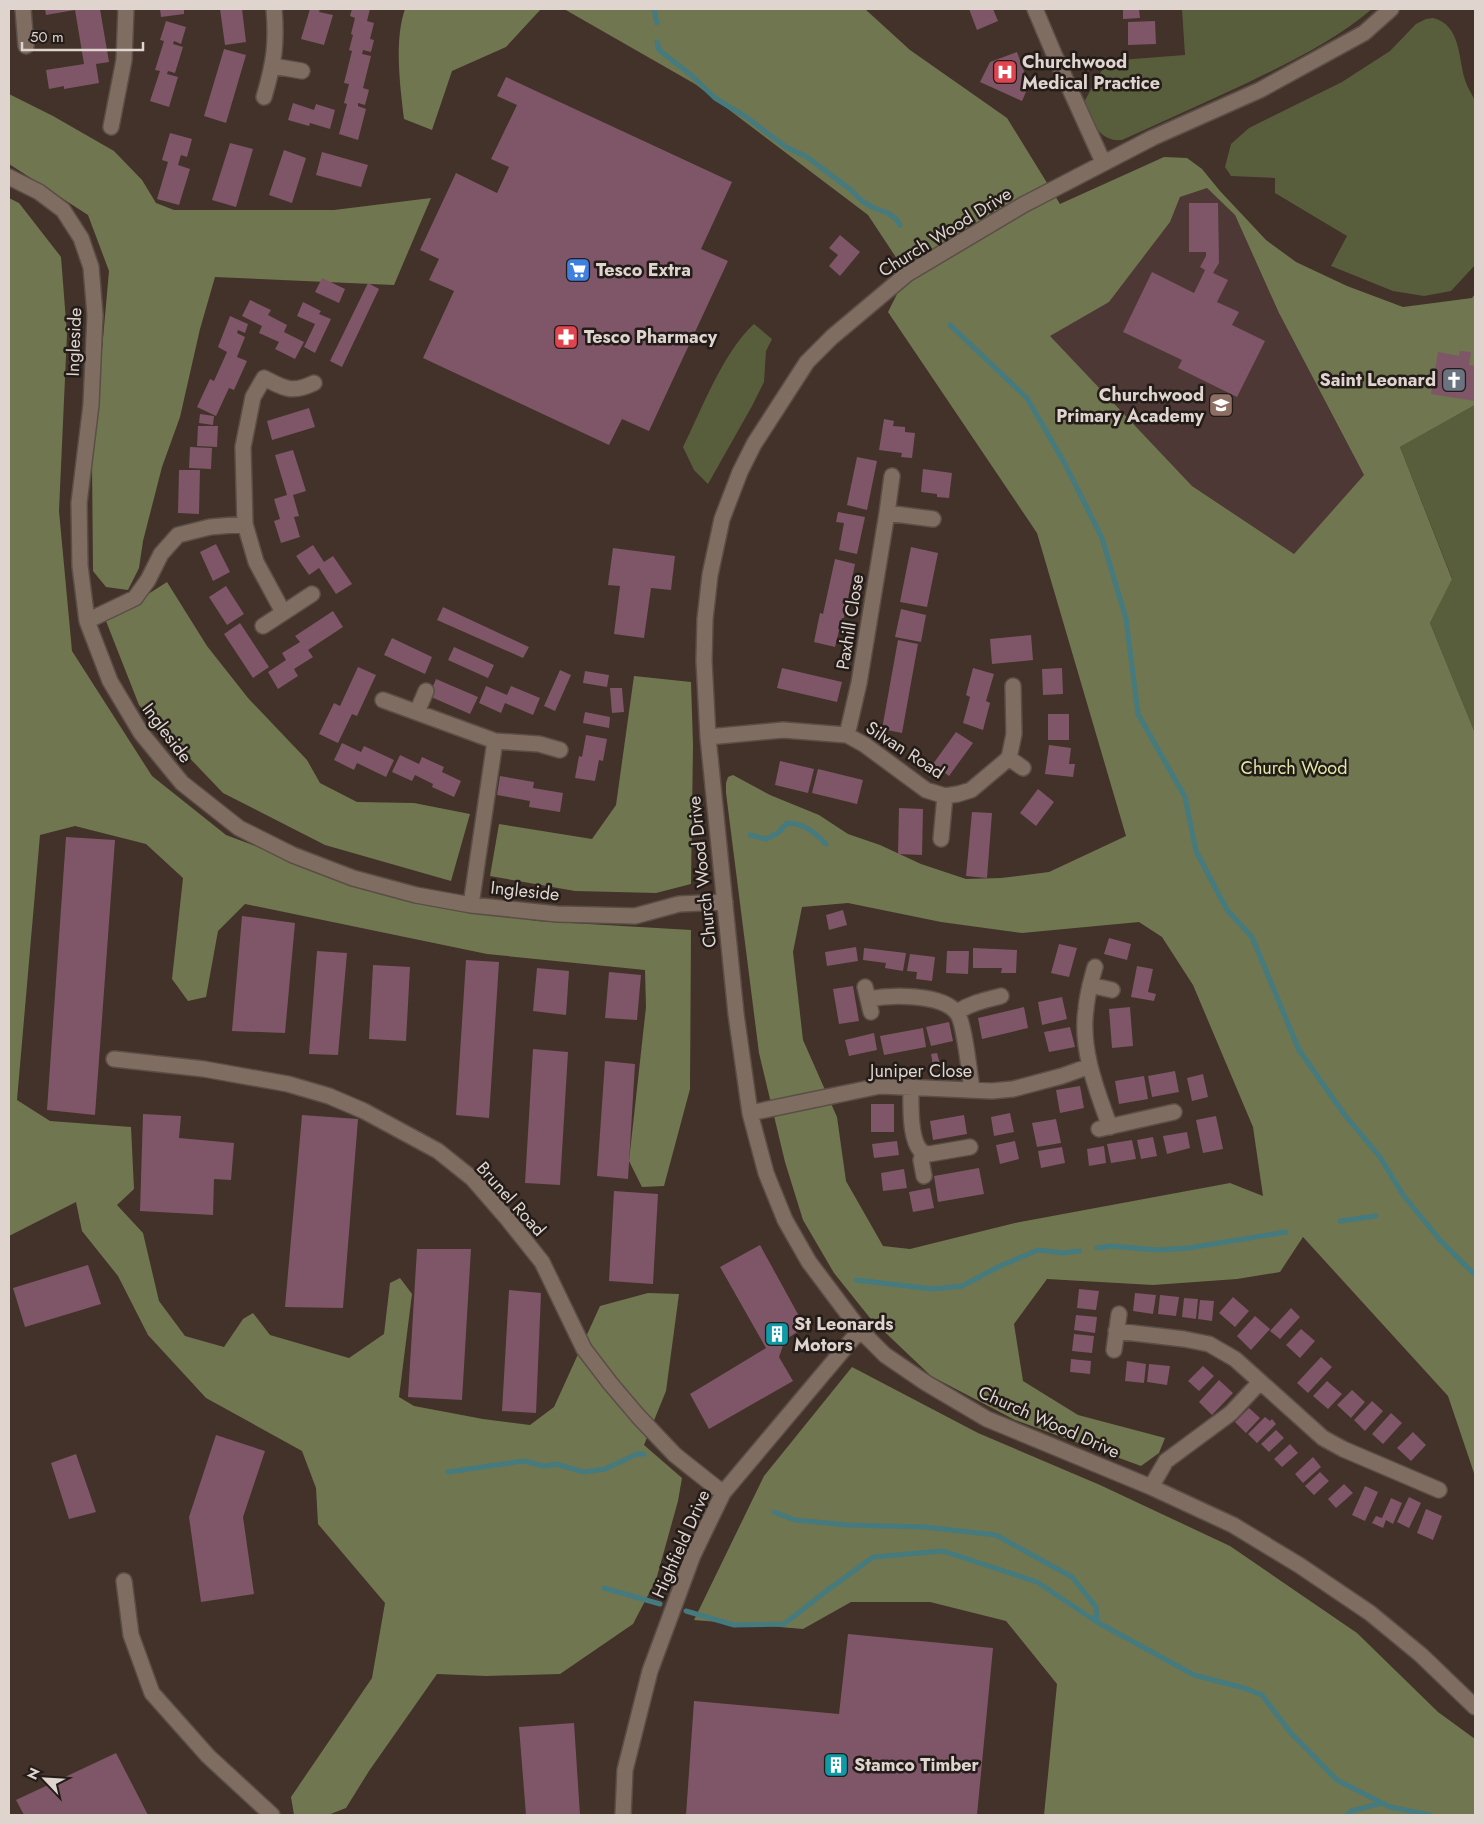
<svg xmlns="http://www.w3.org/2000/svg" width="1484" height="1824" viewBox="0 0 1484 1824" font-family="Jost,sans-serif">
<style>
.education{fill:#4d3835}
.green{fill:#585e3b}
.forest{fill:#70764f;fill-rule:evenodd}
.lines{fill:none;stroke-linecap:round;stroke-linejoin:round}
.stream{stroke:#457a7e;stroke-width:5}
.building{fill:#7e5667}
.minor-casing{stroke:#5b4e46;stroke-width:18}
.minor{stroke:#7f6d62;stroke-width:15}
.labels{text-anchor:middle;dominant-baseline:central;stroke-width:5;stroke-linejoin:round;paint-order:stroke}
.poi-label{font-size:18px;font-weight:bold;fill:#dfd4ce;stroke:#231c18;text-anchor:start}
.street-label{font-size:18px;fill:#dfd4ce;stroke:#231c18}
.park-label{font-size:18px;fill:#dfe9a6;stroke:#231c18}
</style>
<rect width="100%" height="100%" fill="#423229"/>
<!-- education -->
<path class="education" d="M1207 188 1235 215 1279 313 1364 475 1294 554 1192 486 1049 336 1109 302 1170 222 1180 197Z"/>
<!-- green -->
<path class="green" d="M1182 9H1372C1334 41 1292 61 1247 83 1206 102 1164 121 1122 140 1097 142 1093 120 1084 102L1107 61 1185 55Z
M1433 18C1461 25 1458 57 1465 80 1467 87 1472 94 1475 101V265L1451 291 1424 296 1393 291 1331 266 1347 236 1275 193V178L1231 176 1225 167 1231 144 1249 128 1342 82 1390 51 1416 24 1426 19Z
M754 324 772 339 766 351 764 382 752 406 708 484 694 470 683 447C702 409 723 352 754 324Z
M1475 405V733L1430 623 1452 578 1400 447Z"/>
<!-- forest -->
<path class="forest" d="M405 9H541L506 47 452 71 432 130 404 119C400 85 394 41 405 9Z
M564 9H865L910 50 1007 118 1060 204 1164 157 1187 158 1202 169 1220 191 1266 240 1296 262 1347 286 1403 307 1472 298 1475 294V405L1400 447 1452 579 1430 623 1475 733V1476L1448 1396 1303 1237 1280 1272 1237 1279 1153 1285 1047 1279 1014 1324 1023 1381 1078 1415 1165 1438 1159 1453 1141 1466 1015 1420 931 1376 870 1318 834 1273 803 1220 785 1162 759 1053 726 793V783L728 777 733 775 770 795 819 815 848 834 880 845 921 864 966 879 1001 878 1049 872 1126 836 1037 533 888 312 907 274 868 215 695 84ZM1207 188 1235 215 1279 313 1364 475 1294 554 1192 486 1050 336 1109 302 1170 222 1180 197ZM848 903 941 922 1022 933 1139 922 1162 937 1193 985 1253 1127 1263 1196 1230 1183 1015 1223 910 1249 883 1246 846 1181 837 1117 803 1040 793 952 802 907Z
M9 94 53 116 114 151 142 180 156 203 174 210H334L431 198 394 285 215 277 200 329 180 417 162 467 143 541 139 568 128 590 106 587 93 571 92 462 109 271 88 215 9 164Z
M9 198 19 203 61 257 67 334 59 511 72 651 152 776 226 835 391 897 537 921 691 930 690 1089 664 1186 642 1187 629 1161 646 1007 645 970 487 954 245 904 218 931 206 997 188 1001 172 979 183 878 146 844 75 826 40 835 17 1100 50 1121 131 1127 134 1189 117 1205 143 1233 159 1301 185 1336 224 1347 243 1319 253 1313 270 1335 349 1358 384 1334 390 1283 400 1278 412 1294 399 1397 414 1406 483 1419 530 1425 554 1407 600 1306 648 1293 679 1294 666 1391 644 1445 682 1478 678 1501 656 1580 633 1624 560 1674 486 1676 437 1674 369 1771 346 1808 328 1815H294L291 1797 372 1678 385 1603 318 1524 316 1488 302 1451 206 1398 148 1335 118 1276 82 1231 76 1202 9 1236Z
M167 582 207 646 248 698 307 760 320 783 357 802 414 803 470 814 451 881 325 845 223 793 139 705 106 621Z
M634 676 691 682 693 745 691 884 656 893 575 891 490 876 499 824 592 839 616 805Z
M852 1367 978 1433 1100 1485 1230 1546 1357 1633 1438 1712 1475 1739V1815H1044L1057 1684 1006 1621 930 1602H851L803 1629 694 1620 764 1476Z"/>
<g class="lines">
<!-- stream -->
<path class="stream" d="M654 9 657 23
M657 42 659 50 691 75 715 98 746 117 786 147 807 157 851 190 862 201 874 208 888 213 896 219 900 225
M950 325 1027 398 1065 464 1102 538 1126 619 1138 714 1185 797 1196 851 1227 910 1252 937 1299 1050 1344 1114 1380 1157 1403 1195 1440 1240 1475 1275
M750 835 766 839 778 833 787 823C804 823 815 833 826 844
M1340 1221 1376 1216
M1097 1248 1112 1246 1157 1250 1189 1248 1286 1232
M856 1280 933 1289 962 1286 1000 1266 1038 1250 1063 1253 1079 1251
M448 1472 524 1461 544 1466 556 1464 584 1472 605 1469 637 1454H644
M774 1512 795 1520 847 1525 925 1527 996 1535 1072 1577 1096 1607 1097 1622
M604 1588 660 1604
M686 1611 734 1625 784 1624 825 1592 873 1557 943 1551 1037 1582 1097 1622 1194 1675 1244 1688 1262 1695 1290 1732 1337 1780 1390 1807 1430 1815
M1347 1815 1351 1811 1382 1803"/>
</g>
<!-- building -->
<path class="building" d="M45 9H100L109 62 96 64 99 83 64 89V86L49 89 46 70 84 64 75 10 46 15Z
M160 9H184V14L161 17Z
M220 9H242L246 42 225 45Z
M310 9H320L319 12 333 15 324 45 301 39Z
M352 9H370L367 21 374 23 370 39 374 40 371 52 363 50 362 54 371 56 363 88 369 90 365 105 358 103V106L366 109 358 140 339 134 347 104 344 103 349 84 344 83 352 51 349 50 353 35 351 34 355 18 350 16Z
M969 9H993L998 21 977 30Z
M1123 9H1139L1140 18 1123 19Z
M166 21 186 27 181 44 174 41 173 44 183 47 175 73 168 71 167 74 178 77 169 107 150 101 160 71 155 70 164 41 160 40Z
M1155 21 1156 44 1128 45V22Z
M224 49 246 55 226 123 204 116Z
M1017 52 1029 85 1022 101 980 82 990 62Z
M506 77 732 182 701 249 728 261 649 431 622 419 609 445 423 358 454 291 429 280 439 259 420 250 456 173 497 193 509 167 491 159 517 105 497 96Z
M293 103 314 110 316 104 335 110 330 129 310 123 309 126 288 120Z
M170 133 192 139 187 157 181 155 178 165 190 169 179 205 157 199 168 162 162 160Z
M230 143 253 149 236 207 212 200Z
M284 150 306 158 292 203 269 195Z
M322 152 368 165 361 187 316 175Z
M1189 203H1218L1219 263 1213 273 1228 280 1217 302 1239 312 1232 325 1265 341 1237 397 1178 368 1182 360 1123 332 1152 272 1194 293 1205 270 1200 267 1206 256V252H1189Z
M840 235 860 252 840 276 829 266 838 255 829 248Z
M322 278 345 289 339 303 315 292Z
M368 283 379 289 342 367 330 361Z
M250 300 271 310 268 315 287 325 284 332 304 342 295 359 275 349 279 342 259 333 262 326 242 316Z
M303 302 321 311 319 314 331 319 315 353 304 347 315 324 297 316Z
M230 316 248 324 245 333 238 330 237 333 245 337 237 357 247 361 234 390 229 388 216 416 197 407 210 379 214 381 227 352 218 347Z
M1460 351 1471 352 1469 365 1475 366V401L1431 394 1438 352 1459 356Z
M309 408 315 427 272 440 267 421Z
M200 414 214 416 213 425 199 423Z
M884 419 894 421 893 426 905 427V432L915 433 912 458 901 457 902 453 879 450Z
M198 426H218L217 447 197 446Z
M190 447 212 448 211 469 189 468Z
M293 450 306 491 293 495 299 516 294 517 300 537 281 543 274 521 280 519 274 499 287 495 275 455Z
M857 457 877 461 867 510 847 505Z
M923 469 952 473 949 498 937 497V494L921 492Z
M179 470H200L199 514 178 513Z
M838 512 865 517 857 554 839 550 844 523 836 522Z
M216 544 230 572 213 581 200 552Z
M313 545 324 562 333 556 352 584 336 594 319 568 309 575 296 556Z
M911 547 938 553 927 607 900 602Z
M613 548 675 556 671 590 651 588 644 638 614 634 620 586 608 585Z
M835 559 855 564 844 618H842L835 647 814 642 820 613 823 614Z
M226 586 244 614 227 625 209 597Z
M443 607 529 647 523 658 437 620Z
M901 609 926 615 921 642 895 637Z
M333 611 343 627 308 650 313 657 294 669 298 676 278 689 268 672 286 660 282 653 300 642 295 636Z
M240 623 269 667 253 678 224 634Z
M1031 635 1033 660 992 664 990 639Z
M392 638 432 657 425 674 384 655Z
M898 640 918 644 902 733 882 729Z
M454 647 494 665 488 678 448 660Z
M358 667 376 675 357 716 352 714 338 743 319 734 334 703 340 706Z
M782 668 842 682 837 702 777 688Z
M973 668 994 674 986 701 990 703 983 730 963 723 970 697 966 695Z
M1062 668 1063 694 1043 695 1042 669Z
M560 670 571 675 555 711 544 706Z
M585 671 609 675 607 687 583 683Z
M436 679 478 697 470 714 429 696Z
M486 686 507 695 511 686 540 698 533 715 505 703 501 713 479 703Z
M610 688H622L624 712 612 713Z
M585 712 610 717 609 728 583 723Z
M1048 714H1069V740H1048Z
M956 732 973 743 949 776 933 764Z
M586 735 607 739 603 761 599 760 595 781 575 778 579 756 582 757Z
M342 743 361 752 364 746 394 760 386 777 357 763 354 770 334 760Z
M1049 745 1071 748 1069 764H1075L1073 777 1045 774Z
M400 755 419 764 422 757 444 767 442 772 461 781 454 797 432 787 433 784 415 775 412 781 392 772Z
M780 761 814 769 808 793 775 785Z
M818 769 863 780 857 804 812 793Z
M500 776 534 782 533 788 563 793 560 812 529 807 530 801 497 795Z
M1038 789 1054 802 1036 826 1020 813Z
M899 808 923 809 922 855 898 854Z
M972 812 992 813 987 878 966 876Z
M66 837 115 840 95 1115 47 1110Z
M843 910 847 925 829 930 826 915Z
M242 916 295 923 285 1033 232 1031Z
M1109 938 1131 944 1127 960 1104 954Z
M1059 944 1077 948 1069 977 1051 973Z
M856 947 858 961 827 966 825 952Z
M864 948 906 953 903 971 885 968 886 963 863 960Z
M973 948 1017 950 1016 973H1001L1002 968H973Z
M317 951 347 953 338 1055 309 1054Z
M947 951H969L968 974 946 973Z
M910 954 935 957 932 981 916 979 917 972 907 971Z
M466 960 499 962 489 1118 456 1115Z
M373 965 410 967 406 1041 369 1039Z
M1137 966 1153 969 1148 992 1156 994 1154 1001 1131 997Z
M537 968 569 971 566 1015 533 1011Z
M609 972 641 975 637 1020 605 1018Z
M853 986 859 1021 839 1024 833 989Z
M1062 997 1067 1019 1042 1025 1038 1002Z
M1024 1007 1028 1028 982 1039 978 1018Z
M1130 1007 1133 1046 1112 1048 1109 1009Z
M949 1022 953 1041 931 1046 926 1027Z
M1070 1027 1075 1047 1049 1052 1044 1032Z
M923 1028 926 1047 884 1055 880 1036Z
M874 1033 877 1050 849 1056 845 1040Z
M533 1049 568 1052 560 1185 525 1183Z
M937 1053 940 1064 933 1065 931 1054Z
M605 1061 635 1064 628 1179 597 1176Z
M1175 1071 1179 1092 1152 1097 1148 1076Z
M1203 1074 1208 1097 1192 1101 1187 1078Z
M1144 1076 1148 1099 1119 1104 1115 1081Z
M1080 1086 1084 1108 1060 1113 1056 1090Z
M871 1104H894V1132H871Z
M1010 1113 1014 1132 994 1136 991 1117Z
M143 1114 181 1116 179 1138 234 1143 231 1180 214 1179 213 1215 140 1211Z
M302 1115 358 1119 343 1308 285 1307Z
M964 1115 967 1134 933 1140 930 1121Z
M1216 1116 1223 1149 1203 1153 1196 1120Z
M1056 1119 1061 1143 1037 1147 1032 1123Z
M1187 1132 1190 1148 1167 1154 1163 1136Z
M1153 1137 1157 1156 1141 1159 1137 1140Z
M1132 1140 1136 1159 1111 1163 1107 1144Z
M897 1141 899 1155 874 1158 872 1144Z
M1015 1141 1019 1159 1000 1164 996 1145Z
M1104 1146 1106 1163 1089 1166 1087 1149Z
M1062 1147 1065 1163 1041 1168 1038 1151Z
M979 1168 984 1194 938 1202 934 1176Z
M904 1169 907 1188 883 1191 881 1173Z
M930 1188 934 1208 913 1212 909 1192Z
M614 1191 658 1194 653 1284 609 1281Z
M760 1245 805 1327 785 1340 779 1357 793 1381 709 1429 690 1394 766 1348 720 1267Z
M417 1249H471L462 1400 408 1397Z
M88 1265 101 1304 25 1327 13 1288Z
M1079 1289 1099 1291 1096 1310 1077 1308Z
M509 1290 541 1293 536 1413 502 1411Z
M1135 1293 1156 1295 1153 1314 1133 1311Z
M1160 1295 1179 1297 1176 1316 1158 1314Z
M1233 1297 1249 1311 1235 1327 1219 1313Z
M1184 1298 1198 1299 1196 1319 1182 1317Z
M1200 1300 1214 1301 1212 1321 1198 1319Z
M1291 1308 1300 1317 1280 1339 1270 1331Z
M1076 1315 1097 1317 1095 1333 1074 1330Z
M1255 1316 1270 1329 1251 1350 1237 1336Z
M1301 1329 1315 1341 1300 1358 1286 1345Z
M1074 1334 1094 1336 1092 1353 1072 1351Z
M1321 1357 1332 1367 1308 1393 1297 1383Z
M1071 1359 1091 1361 1090 1374 1070 1372Z
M1127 1361 1146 1364 1144 1383 1125 1381Z
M1149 1364 1170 1366 1167 1385 1147 1382Z
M1203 1366 1214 1376 1199 1391 1188 1381Z
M1219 1380 1233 1393 1212 1415 1199 1402Z
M1327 1381 1342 1394 1328 1409 1313 1396Z
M1352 1390 1365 1402 1351 1418 1337 1405Z
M1372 1401 1383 1411 1365 1431 1354 1420Z
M1249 1408 1260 1418 1246 1433 1235 1422Z
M1391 1413 1402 1423 1383 1444 1372 1434Z
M1265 1417 1270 1421 1272 1419 1276 1424 1257 1443 1248 1434Z
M1276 1430 1284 1438 1269 1452 1261 1444Z
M1413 1432 1426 1445 1411 1461 1397 1448Z
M216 1435 265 1451 243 1517 254 1594 201 1602 189 1517Z
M1290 1444 1298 1453 1282 1467 1274 1459Z
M76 1454 96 1512 69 1519 51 1463Z
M1313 1457 1321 1467 1303 1483 1295 1474Z
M1320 1472 1329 1481 1314 1495 1305 1486Z
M1344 1484 1353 1493 1336 1508 1328 1499Z
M1365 1486 1378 1492 1365 1521 1352 1515Z
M1409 1497 1421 1503 1409 1528 1397 1522Z
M1391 1498 1402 1503 1393 1524 1386 1520 1383 1528 1372 1523 1376 1516 1382 1518Z
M1426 1509 1442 1516 1433 1540 1417 1533Z
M848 1634 993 1648 977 1815H686L694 1701 839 1714Z
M574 1723 580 1815H526L519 1727Z
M116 1753 148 1815H24L16 1800Z"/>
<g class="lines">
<defs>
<path id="minor" d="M23 9 26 46
M1035 9 1054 54 1103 162
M1391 9 1364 33 1260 90 1152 138 1023 205 907 274 832 337 807 362 754 444 740 472 722 519 710 575 705 619 704 661 708 737 736 1014 750 1113 766 1173 785 1220 809 1262 860 1330 885 1355 926 1383 987 1419 1151 1487 1233 1525 1299 1565 1370 1613 1421 1655 1475 1707
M273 66 302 71
M264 97C274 63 277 44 274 9
M111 127 124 60 126 9
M9 177 39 192 63 210 81 238 91 267 95 315 91 405 79 503 80 566 87 621 110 681 141 733 182 783 239 828 293 855 353 878 416 895 471 905 557 914 635 916 679 904 725 902
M887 513 933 519
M283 612 256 562 245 524 243 447 253 397 264 378C284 388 291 394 314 383
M87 621 135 598 148 580 161 554 178 535 210 527 245 524
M263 626 312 594
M383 700 495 741 539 744 560 750
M417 712 426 691
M847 735 859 683 887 513 892 476
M708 737 783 730 847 735 865 745 926 790 945 796 958 794 971 790 1009 758 1014 734 1013 686
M1009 758 1023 768
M941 839 945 796
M471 905 495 741
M1095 967C1091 981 1087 995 1086 1009 1080 1049 1097 1091 1110 1127
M1090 985 1112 990
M865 987 871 1012
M868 999C890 995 942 993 957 1013 964 1021 970 1076 972 1090
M957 1012C971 1003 985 1000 1001 996
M114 1059 204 1069 288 1084 329 1096 364 1111 438 1151 473 1179 506 1217 542 1262 584 1349 610 1383 638 1416 675 1455 723 1493
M911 1087C911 1102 908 1154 929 1154L970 1147
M750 1113 880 1086 992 1091 1013 1089 1062 1076 1090 1066
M1099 1129 1174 1112
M923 1153 921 1160 924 1176
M1116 1331 1184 1339 1209 1344 1235 1359 1323 1438 1343 1449 1439 1490
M1114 1350 1119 1314
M1151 1487 1166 1461 1231 1413 1260 1382
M124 1581 131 1635 152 1693 208 1756 272 1815
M623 1815 625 1770 650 1671 693 1555 723 1493 860 1330"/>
</defs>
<!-- minor casing -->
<use href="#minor" class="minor-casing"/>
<!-- minor -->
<use href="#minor" class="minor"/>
</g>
<!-- icons -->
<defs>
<symbol id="hospital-square" viewBox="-11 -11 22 22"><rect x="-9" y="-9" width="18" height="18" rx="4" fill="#e0444e" stroke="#231c18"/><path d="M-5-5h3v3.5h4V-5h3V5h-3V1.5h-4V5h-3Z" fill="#fff"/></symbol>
<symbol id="supermarket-square" viewBox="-11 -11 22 22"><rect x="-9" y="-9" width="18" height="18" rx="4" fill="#3f7fe0" stroke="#231c18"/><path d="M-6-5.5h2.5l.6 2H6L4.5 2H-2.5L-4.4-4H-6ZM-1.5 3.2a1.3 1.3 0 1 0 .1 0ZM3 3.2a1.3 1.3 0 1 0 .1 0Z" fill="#fff"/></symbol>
<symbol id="pharmacy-square" viewBox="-11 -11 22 22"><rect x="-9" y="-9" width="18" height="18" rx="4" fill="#e0444e" stroke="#231c18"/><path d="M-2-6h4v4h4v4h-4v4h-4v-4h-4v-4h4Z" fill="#fff"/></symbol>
<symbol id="church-square" viewBox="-11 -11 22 22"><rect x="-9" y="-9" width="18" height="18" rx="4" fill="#6b7280" stroke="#231c18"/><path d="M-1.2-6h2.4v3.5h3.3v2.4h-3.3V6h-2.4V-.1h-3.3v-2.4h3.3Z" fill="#fff"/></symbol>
<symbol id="school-square" viewBox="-11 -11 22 22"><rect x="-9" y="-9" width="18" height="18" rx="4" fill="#8d6e63" stroke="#231c18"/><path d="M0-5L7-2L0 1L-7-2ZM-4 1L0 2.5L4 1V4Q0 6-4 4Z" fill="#fff"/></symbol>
<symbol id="building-square" viewBox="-11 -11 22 22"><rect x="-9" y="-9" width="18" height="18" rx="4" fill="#0f9aa8" stroke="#231c18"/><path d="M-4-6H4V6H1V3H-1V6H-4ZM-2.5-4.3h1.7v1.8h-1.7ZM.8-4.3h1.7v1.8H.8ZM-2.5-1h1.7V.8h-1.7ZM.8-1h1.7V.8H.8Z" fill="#fff"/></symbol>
</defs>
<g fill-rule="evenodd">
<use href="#hospital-square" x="991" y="58" width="28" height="28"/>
<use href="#supermarket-square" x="564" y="256" width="28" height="28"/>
<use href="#pharmacy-square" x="552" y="323" width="28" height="28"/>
<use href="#church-square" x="1440" y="366" width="28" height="28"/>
<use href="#school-square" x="1207" y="391" width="28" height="28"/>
<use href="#building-square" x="763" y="1320" width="28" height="28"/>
<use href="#building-square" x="822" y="1751" width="28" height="28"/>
</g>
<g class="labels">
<!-- poi labels -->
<g class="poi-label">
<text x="1022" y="62">Churchwood<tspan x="1022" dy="21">Medical Practice</tspan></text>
<text x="596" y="270">Tesco Extra</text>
<text x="584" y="337">Tesco Pharmacy</text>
<text x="1436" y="380" text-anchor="end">Saint Leonard</text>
<text x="1204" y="395" text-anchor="end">Churchwood<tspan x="1204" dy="21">Primary Academy</tspan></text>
<text x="794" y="1324">St Leonards<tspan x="794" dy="21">Motors</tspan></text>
<text x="854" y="1765">Stamco Timber</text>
</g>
<!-- street labels -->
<g class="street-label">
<text transform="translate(945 232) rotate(-32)">Church Wood Drive</text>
<text transform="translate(74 342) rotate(-88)">Ingleside</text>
<text transform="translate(850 622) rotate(-81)">Paxhill Close</text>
<text transform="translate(167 733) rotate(53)">Ingleside</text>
<text transform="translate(905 750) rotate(33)">Silvan Road</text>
<text transform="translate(702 872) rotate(-96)">Church Wood Drive</text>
<text transform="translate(525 891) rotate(6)">Ingleside</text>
<text x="921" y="1071">Juniper Close</text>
<text transform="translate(511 1199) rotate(48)">Brunel Road</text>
<text transform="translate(1049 1422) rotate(24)">Church Wood Drive</text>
<text transform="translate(681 1544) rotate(-66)">Highfield Drive</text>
</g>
<!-- park labels -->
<g class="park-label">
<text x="1294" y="768">Church Wood</text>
</g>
</g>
<!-- border -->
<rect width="1484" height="1824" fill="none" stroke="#dfd4ce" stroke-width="20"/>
<!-- north arrow -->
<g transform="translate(45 1779) rotate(295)" stroke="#231c18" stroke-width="4" paint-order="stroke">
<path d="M0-4L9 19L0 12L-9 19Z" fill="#dfd4ce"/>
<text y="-8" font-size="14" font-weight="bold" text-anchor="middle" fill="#dfd4ce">N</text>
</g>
<!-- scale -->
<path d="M22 42v8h121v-8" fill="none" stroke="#dfd4ce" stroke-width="2.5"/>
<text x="30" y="42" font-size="15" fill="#dfd4ce" stroke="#231c18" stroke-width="4" paint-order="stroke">50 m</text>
</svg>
